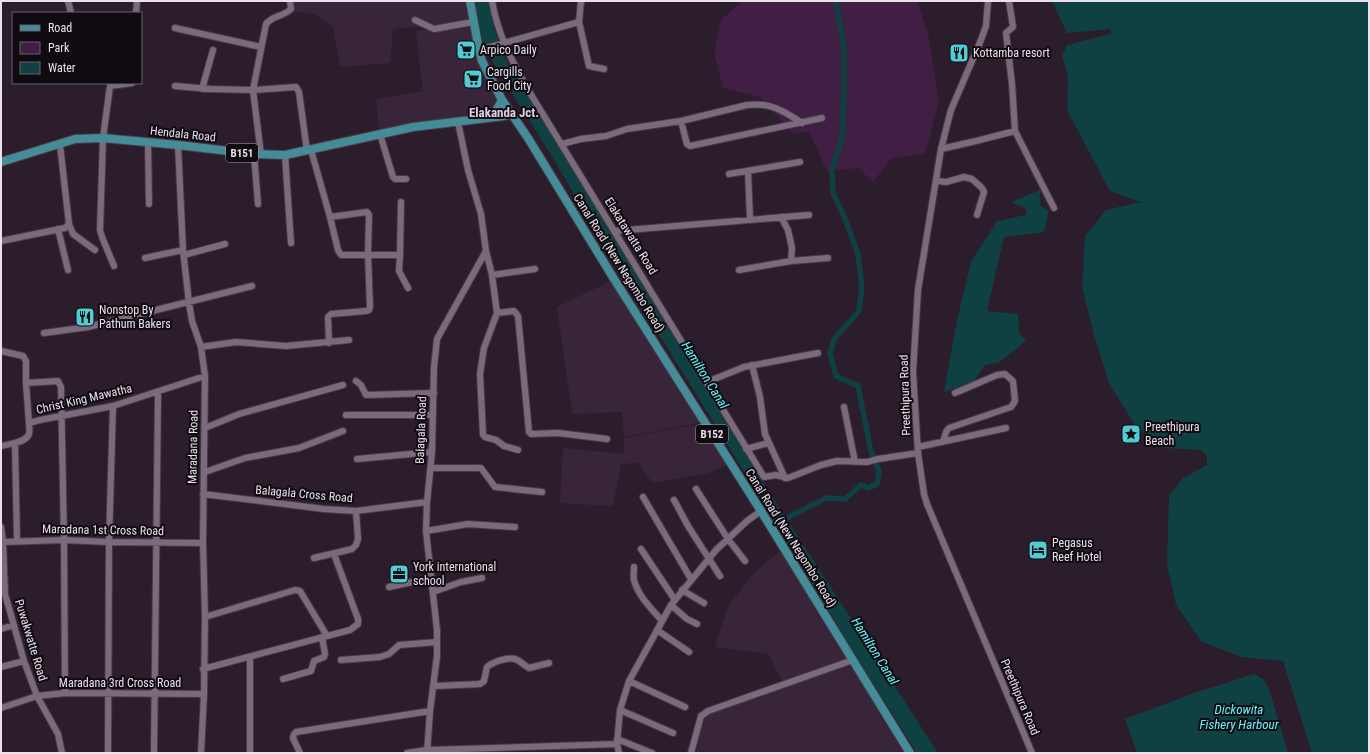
<svg xmlns="http://www.w3.org/2000/svg" width="1370" height="754" viewBox="0 0 1370 754" font-family="'Roboto Condensed',sans-serif">
<style>
.built{fill:#382539}
.green{fill:#411e43}
.water{fill:#0f4042}
.lines{fill:none;stroke-linecap:round;stroke-linejoin:round}
.canal{stroke:#0f4042;stroke-width:5.5}
.minor-casing{stroke:#483b48;stroke-width:8}
.major-casing{stroke:#483b48;stroke-width:10}
.minor{stroke:#7b6a7c;stroke-width:6}
.major{stroke:#438c98;stroke-width:8}
.labels{text-anchor:middle;dominant-baseline:central;stroke-width:4;stroke-linejoin:round;paint-order:stroke}
.shield{fill:#100a11;stroke:#a9a0aa;stroke-width:1}
.shield-label{font-size:11px;font-weight:bold;fill:#ebe1eb}
.poi-label{font-size:12px;fill:#ebe1eb;stroke:#100a11;text-anchor:start}
.street-label{font-size:12px;fill:#ebe1eb;stroke:#100a11}
.neighbourhood-label{font-size:13px;font-weight:bold;fill:#e1cee2;stroke:#100a11}
.water-label{font-size:13px;font-style:italic;fill:#63f6ff;stroke:#100a11}
</style>
<rect width="100%" height="100%" fill="#2c1d2d"/>
<!-- built -->
<path class="built" d="M294 1H467L470 20 393 29 390 63 340 67 333 27 315 14 295 12Z
M471 26 498 100 492 110 482 114 413 124 379 130 376 99 423 91 416 31Z
M613 280 703 422 624 437 622 412 572 414 557 307Z
M703 423 729 464 708 473 652 483 639 463 621 464 613 506 560 503 563 448 624 454V438Z
M781 550 907 753H696L704 716 785 686 768 654 715 647 728 606 753 574Z"/>
<!-- green -->
<path class="green" d="M742 1H917L928 33 939 102 925 153 891 159 873 182 858 168 827 171 809 132 793 134 760 97 723 88 714 53 721 20Z"/>
<!-- water -->
<path class="water" d="M473 1H490L494 27 502 53 762 481 938 753H917L853 651 718 429 608 253 556 163 492 61 478 29Z
M1052 1H1369V753H1312L1283 661 1242 657 1202 642 1176 605 1167 564 1169 495 1183 478 1207 465V456L1201 450 1165 448 1136 427 1109 383 1094 335 1082 287 1085 236 1106 210 1141 202 1110 191 1067 110 1068 76 1062 56 1067 45 1111 34V29L1067 33Z
M1040 190V205L1049 211 1044 232 1004 237 987 311 1018 314 1019 334 1026 339 1019 347 998 363 985 365 973 382 944 392 957 320 971 262 997 221 1026 215V209L1011 202Z
M1254 674 1263 679 1269 689 1288 753H1137L1125 719 1197 692Z"/>
<g class="lines">
<!-- canal -->
<path class="canal" d="M781 521 826 498 845 499 861 485 869 488 877 484 879 471 871 452 858 386 836 376 830 354 834 339 859 311 862 288 858 254 844 216 833 193 832 170 842 138 844 88V49L836 1"/>
<defs>
<path id="minor" d="M68 1 71 13
M492 1C498 35 511 59 527 88L764 477 776 475 788 478 821 465 837 461 867 462 878 459 918 453
M988 1 986 26 981 40 951 110 941 149 918 290 913 372 918 453 924 494 927 504 1032 753
M1009 1 1013 27 1006 33 1012 84 1015 131 1054 208
M136 13 137 1
M415 20 434 29 473 22
M579 22 589 66 604 69
M175 28 261 47
M479 50 579 22 581 1
M175 86 210 89 253 90 296 87 299 92 307 151
M202 89 213 50
M681 121 687 144 690 146 822 118
M380 134 393 177 395 179H406
M148 143 149 204
M562 144 581 139 606 136 627 129 681 121 747 105C770 102 784 111 802 123
M178 145 183 250 189 303 192 321 201 347 205 376 203 543 205 617 204 694 201 753
M941 149 976 141 1015 131
M311 150 330 217 367 212 369 215 368 254 370 307 369 310 366 311 331 314 328 317 329 343
M254 154 258 204
M261 155 253 90 266 24C273 15 283 17 291 9L290 1
M285 155 291 243
M748 171 750 219
M729 174 800 162
M937 181 946 182 964 177 972 179 982 188 984 192 977 215
M330 217 338 250 341 255H400L401 202
M69 224 73 234 95 250
M58 229 68 270
M615 231 809 215
M1 241 65 228 69 224 60 145
M486 251 492 275 497 313 484 348 480 374 483 435 485 437 496 440 504 446 518 450
M184 255 225 244
M400 255 399 271 408 288
M145 258 183 250
M791 261 828 258
M114 266 102 237 100 230 103 138 110 86 132 83
M739 270 791 261 792 248 788 230 781 217
M492 275 535 269
M497 313 514 311 518 316 529 432 531 434 558 433 607 439
M44 333 88 327 252 286
M201 347 236 342 286 346 349 340
M1 351 23 356 26 361V383L29 423
M752 365 760 397 765 434 785 478
M356 381 361 385 366 395 434 393
M707 382 744 367 818 353
M26 383 58 381 61 387 64 540 65 693
M844 407 855 462
M346 415H432
M205 428 239 414 343 385
M943 442 946 432 949 428 1011 407 1015 401 1013 381 1005 374 997 375 955 393
M15 443 17 541
M1 446C9 444 26 443 29 434 30 431 29 426 29 423L40 420 113 406 205 376
M918 447 1006 428
M746 449 768 443
M357 459 432 452
M431 468H481L495 487 542 492
M205 472 245 458 299 448 343 431
M696 489 728 539 745 561
M203 494 324 509 356 511 427 502
M643 497 691 579
M674 500 688 526 720 576
M1 527 3 542 5 594 24 661 37 696 58 734 62 753
M426 531 468 524 515 527
M3 542 64 540 109 542 203 543
M641 549 675 600
M314 558 352 549 356 545 358 539 356 511
M634 567C634 571 633 576 634 580 638 596 652 609 662 621
M389 587 431 578
M682 590 704 603
M433 592 461 582 482 578
M671 605 687 619 697 624
M205 617 295 590 300 591 327 636
M1 629 14 625
M657 630 689 652
M250 657V753
M341 660 380 657 389 654 399 645 437 642
M1 667 24 661
M203 669 350 630 358 624V619L334 554
M283 679 311 671 314 661 324 657 325 654 322 637
M629 681 685 707
M434 686 480 684 484 681 487 667C493 662 507 657 515 659 519 660 524 665 529 668L549 663
M1 708 37 696 65 693 204 694
M620 710 673 733
M617 739 652 753
M108 753 109 542 113 406
M154 753 158 392
M300 753 293 738 294 734 296 732 430 711
M407 753 427 750 617 744
M427 753 430 711 437 656V630L426 531 427 502 432 452 434 367 437 339 486 251 481 214 468 170 458 122
M619 753 617 744 620 710 629 681 671 605 716 550 747 521 761 511
M691 753 701 716 708 711 853 660"/>
<path id="major" d="M470 1 479 50 482 61 502 100 528 138 614 279 761 511 910 753
M486 117 496 111 502 100
M1 162 75 139 103 138 178 145 254 154 285 155 413 127 504 116 511 114"/>
</defs>
<!-- minor casing -->
<use href="#minor" class="minor-casing"/>
<!-- major casing -->
<use href="#major" class="major-casing"/>
<!-- minor -->
<use href="#minor" class="minor"/>
<!-- major -->
<use href="#major" class="major"/>
</g>
<!-- icons -->
<defs>
<symbol id="supermarket-square" viewBox="-11 -11 22 22"><rect x="-9" y="-9" width="18" height="18" rx="4" fill="#51ccd3" stroke="#100a11"/><path d="M-6-5.5h2.5l.6 2H6L4.5 2H-2.5L-4.4-4H-6ZM-1.5 3.2a1.3 1.3 0 1 0 .1 0ZM3 3.2a1.3 1.3 0 1 0 .1 0Z" fill="#111"/></symbol>
<symbol id="restaurant-square" viewBox="-11 -11 22 22"><rect x="-9" y="-9" width="18" height="18" rx="4" fill="#51ccd3" stroke="#100a11"/><path d="M-5-6h1v4h1v-4h1v4h1v-4h1v5L-1.5 .5V6h-2V.5L-5-1ZM5-6V6H3V1.5H1.5Q1.5-4 5-6Z" fill="#111"/></symbol>
<symbol id="sight-square" viewBox="-11 -11 22 22"><rect x="-9" y="-9" width="18" height="18" rx="4" fill="#51ccd3" stroke="#100a11"/><path d="M0-6L1.8-2.2L6-1.7L2.9 1.2L3.7 5.4L0 3.3L-3.7 5.4L-2.9 1.2L-6-1.7L-1.8-2.2Z" fill="#111"/></symbol>
<symbol id="hotel-square" viewBox="-11 -11 22 22"><rect x="-9" y="-9" width="18" height="18" rx="4" fill="#51ccd3" stroke="#100a11"/><path d="M-6-4.5h1.5V1H6V5H4.5V3h-9V5H-6ZM-4 0a1.8 1.8 0 1 1 3.6 0ZM.5 0V-2.5h3Q6-2.5 6 0Z" fill="#111"/></symbol>
<symbol id="office-square" viewBox="-11 -11 22 22"><rect x="-9" y="-9" width="18" height="18" rx="4" fill="#51ccd3" stroke="#100a11"/><path d="M-6-3h4V-5.5h4V-3h4V5H-6ZM-1-4.5V-3h2v-1.5ZM-6 0V1H6V0Z" fill="#111"/></symbol>
</defs>
<g fill-rule="evenodd">
<use href="#supermarket-square" x="455" y="39" width="22" height="22"/>
<use href="#restaurant-square" x="948" y="42" width="22" height="22"/>
<use href="#supermarket-square" x="462" y="68" width="22" height="22"/>
<use href="#restaurant-square" x="74" y="306" width="22" height="22"/>
<use href="#sight-square" x="1120" y="423" width="22" height="22"/>
<use href="#hotel-square" x="1027" y="539" width="22" height="22"/>
<use href="#office-square" x="388" y="563" width="22" height="22"/>
</g>
<g class="labels">
<!-- shield labels -->
<g class="shield">
<rect x="226" y="144" width="32" height="18" rx="3"/>
<rect x="696" y="425" width="32" height="18" rx="3"/>
</g>
<g class="shield-label">
<text x="242" y="153">B151</text>
<text x="712" y="434">B152</text>
</g>
<!-- poi labels -->
<g class="poi-label">
<text x="480" y="50">Arpico Daily</text>
<text x="973" y="53">Kottamba resort</text>
<text x="487" y="72">Cargills<tspan x="487" dy="14">Food City</tspan></text>
<text x="99" y="310">Nonstop By<tspan x="99" dy="14">Pathum Bakers</tspan></text>
<text x="1145" y="427">Preethipura<tspan x="1145" dy="14">Beach</tspan></text>
<text x="1052" y="543">Pegasus<tspan x="1052" dy="14">Reef Hotel</tspan></text>
<text x="413" y="567">York international<tspan x="413" dy="14">school</tspan></text>
</g>
<!-- street labels -->
<g class="street-label">
<text transform="translate(183 134) rotate(6)">Hendala Road</text>
<text transform="translate(631 236) rotate(58)">Elakatawatta Road</text>
<text transform="translate(619 263) rotate(58)">Canal Road (New Negombo Road)</text>
<text transform="translate(905 395) rotate(-92)">Preethipura Road</text>
<text transform="translate(84 399) rotate(-13)">Christ King Mawatha</text>
<text transform="translate(421 430) rotate(-88)">Balagala Road</text>
<text transform="translate(193 447) rotate(-89)">Maradana Road</text>
<text transform="translate(304 494) rotate(5)">Balagala Cross Road</text>
<text transform="translate(103 530) rotate(1)">Maradana 1st Cross Road</text>
<text transform="translate(791 538) rotate(58)">Canal Road (New Negombo Road)</text>
<text transform="translate(31 640) rotate(73)">Puwakwatte Road</text>
<text x="120" y="683">Maradana 3rd Cross Road</text>
<text transform="translate(1020 697) rotate(67)">Preethipura Road</text>
</g>
<!-- neighbourhood labels -->
<g class="neighbourhood-label">
<text x="504" y="112">Elakanda Jct.</text>
</g>
<!-- water labels -->
<g class="water-label">
<text transform="translate(705 375) rotate(58)">Hamilton Canal</text>
<text transform="translate(875 651) rotate(58)">Hamilton Canal</text>
<text x="1239" y="709">Dickowita<tspan x="1239" dy="15">Fishery Harbour</tspan></text>
</g>
</g>
<!-- border -->
<rect width="1370" height="754" fill="none" stroke="#ebe1eb" stroke-width="4"/>
<!-- legend -->
<rect x="12" y="12" width="130" height="72" fill="#100a11" stroke="#686068"/>
<rect x="20" y="25" width="20" height="6" fill="#438c98" stroke="#686068"/>
<text x="48" y="32" font-size="12" fill="#ebe1eb">Road</text>
<rect x="20" y="42" width="20" height="12" fill="#411e43" stroke="#686068"/>
<text x="48" y="52" font-size="12" fill="#ebe1eb">Park</text>
<rect x="20" y="62" width="20" height="12" fill="#0f4042" stroke="#686068"/>
<text x="48" y="72" font-size="12" fill="#ebe1eb">Water</text>
</svg>
